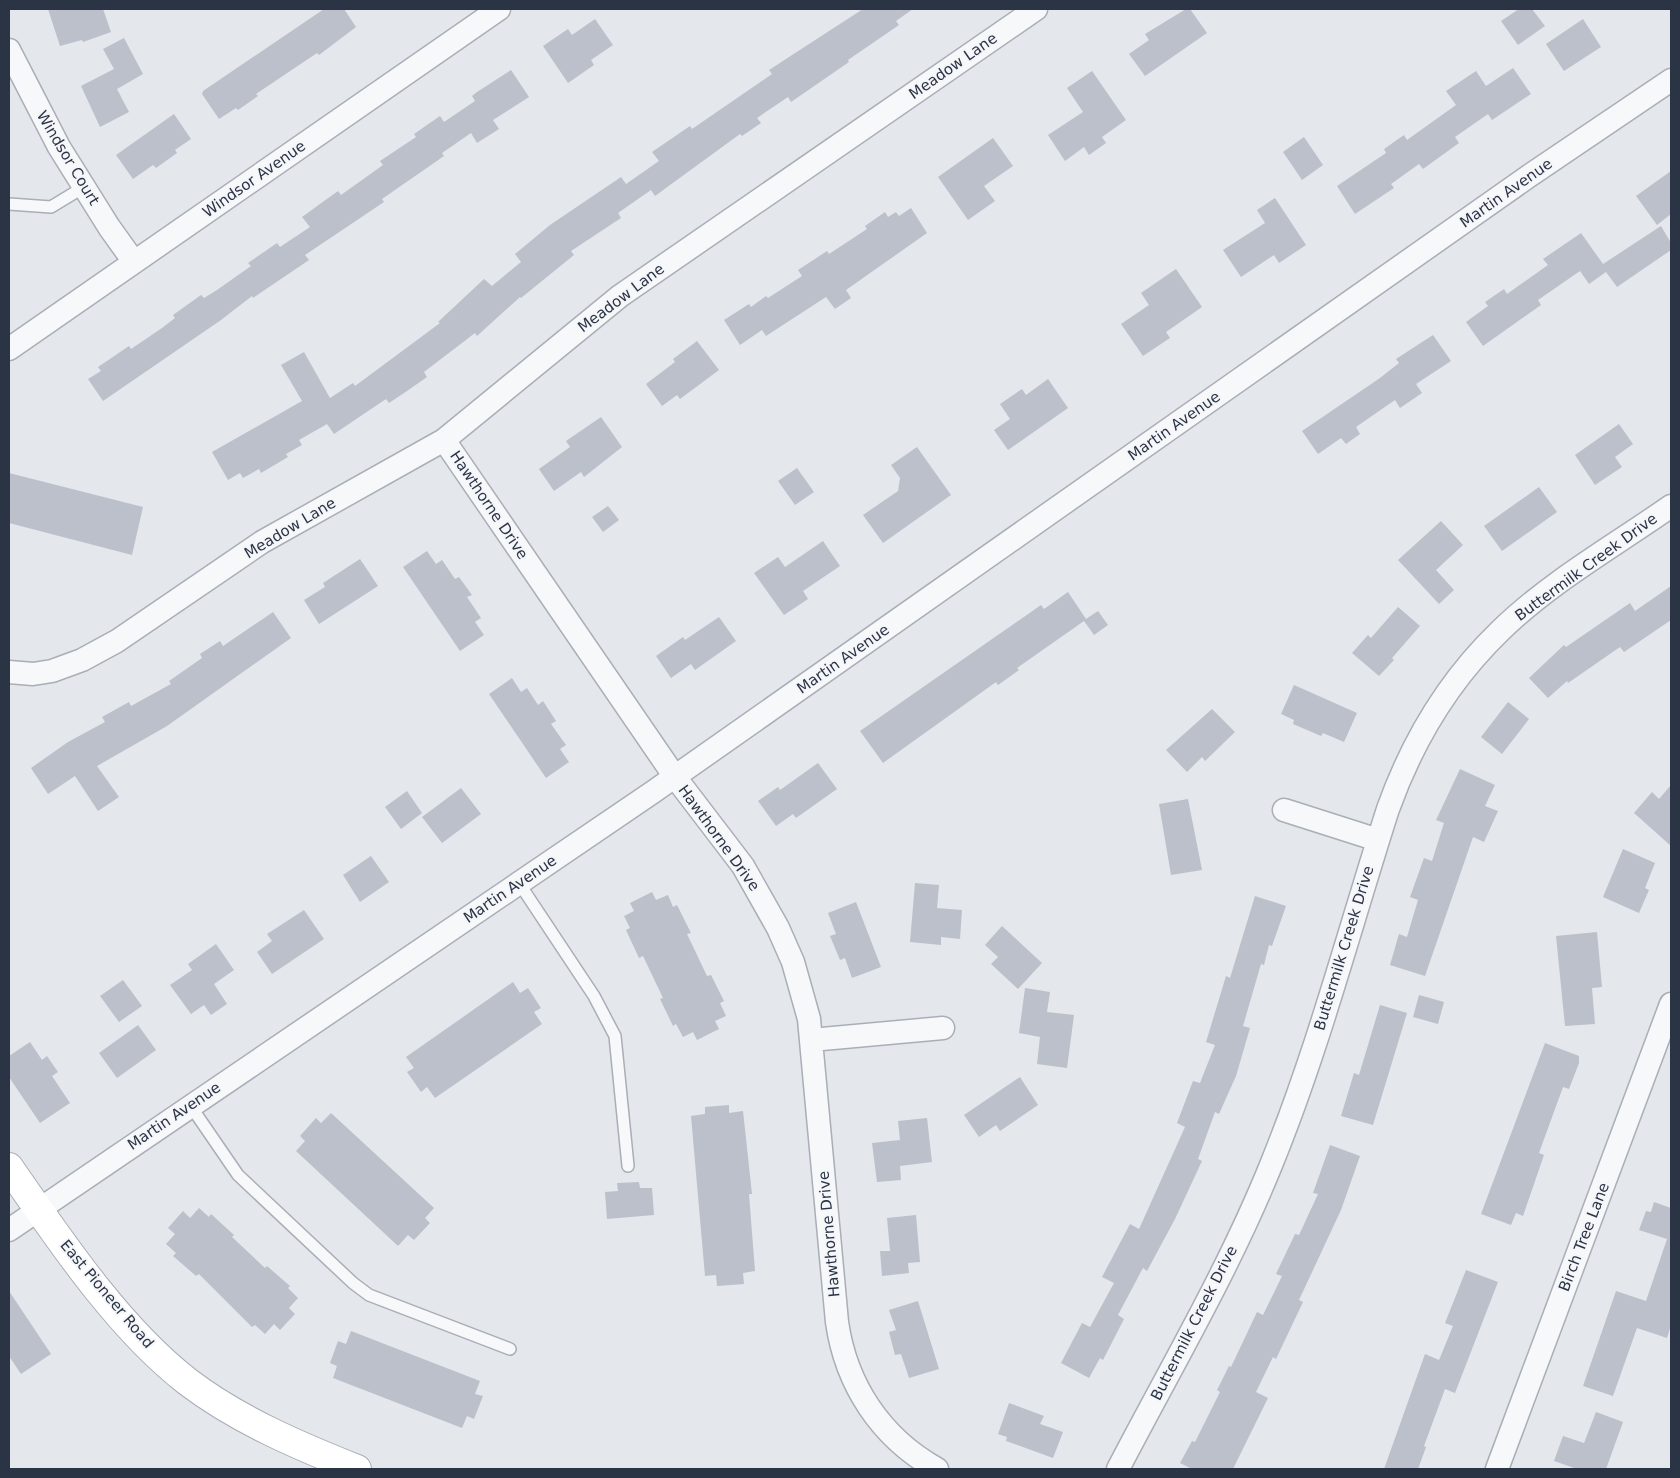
<svg xmlns="http://www.w3.org/2000/svg" width="1680" height="1478" viewBox="0 0 1680 1478" font-family="'DejaVu Sans',sans-serif">
<style>
.building{fill:#bbc0ca}
.lines{fill:none;stroke-linecap:round;stroke-linejoin:round}
.lane-casing{stroke:#a9aeb7;stroke-width:14}
.street-casing{stroke:#a9aeb7;stroke-width:25}
.secondary-casing{stroke:#a9aeb7;stroke-width:30}
.lane{stroke:#f7f8fa;stroke-width:11}
.street{stroke:#f7f8fa;stroke-width:22}
.secondary{stroke:#fff;stroke-width:28}
.labels{text-anchor:middle;dominant-baseline:central;stroke-width:4;stroke-linejoin:round;paint-order:stroke}
.street-label{font-size:15px;fill:#2b3445;stroke:#f4f6f9}
</style>
<rect width="100%" height="100%" fill="#e4e7ec"/>
<!-- building -->
<path class="building" d="M48 9H103L111 32 83 42 82 40 60 46Z
M324 9H344L356 27 319 55 317 53 256 94 258 96 238 110 236 108 219 119 202 94 203 91Z
M863 9H913L896 21 899 25 848 60 849 62 791 102 788 97 757 118 761 123 742 136 740 134 655 196 651 190 618 213 621 218 571 251 574 255 521 298 520 297 477 336 475 333 424 372 427 377 407 391 389 403 386 399 334 434 327 424 299 440 302 445 286 454 288 457 261 473 259 469 243 478 240 473 228 480 212 452 302 401 281 365 304 352 330 398 353 383 355 386 440 323 438 322 484 279 492 286 521 262 515 254 550 225 621 177 626 184 659 161 652 152 690 126 692 129 772 74 769 70Z
M1186 9H1190L1207 33 1145 76 1129 54 1149 40 1145 34Z
M1519 9H1532L1545 26 1518 45 1501 21Z
M595 19 613 45 591 60 594 65 568 83 543 46 568 29 572 35Z
M1583 19 1601 47 1564 71 1546 44Z
M124 38 143 74 117 89 129 112 100 127 81 86 114 69 103 49Z
M1513 68 1531 94 1492 120 1488 114 1455 137 1459 143 1423 169 1419 164 1391 184 1394 188 1355 214 1337 186 1386 153 1384 149 1404 135 1407 140 1456 105 1446 91 1476 71 1486 86Z
M511 70 529 97 493 120 499 129 477 143 471 133 442 153 444 156 382 199 384 202 305 255 309 260 253 298 252 296 221 320 103 401 88 379 101 371 98 367 129 346 131 349 162 328 175 318 173 315 201 295 204 298 217 290 251 266 248 263 277 243 280 247 310 227 302 217 338 191 341 195 383 165 380 161 416 137 414 134 440 116 444 122 475 101 472 96 477 92Z
M1092 71 1126 120 1102 137 1106 143 1089 155 1084 147 1065 161 1048 135 1083 112 1067 88Z
M174 114 191 139 175 150 177 153 156 168 153 165 133 179 116 155Z
M1304 137 1323 165 1302 180 1283 152Z
M993 138 1013 166 984 186 995 201 968 220 938 177Z
M1671 171V214L1657 225 1636 196Z
M1275 198 1306 245 1279 263 1274 255 1241 277 1223 250 1265 223 1257 210Z
M911 208 927 233 846 290 851 298 835 309 826 297 766 336 762 330 740 345 724 320 749 304 751 307 766 296 768 298 802 276 798 270 827 251 829 254 867 229 865 226 885 212 888 217 896 212 899 216Z
M1661 226 1671 243V250L1617 287 1606 272 1589 284 1580 271 1538 300 1541 305 1483 346 1466 322 1488 306 1485 302 1504 289 1507 294 1548 265 1543 259 1581 233 1603 264Z
M1176 269 1202 307 1166 332 1170 338 1143 356 1121 324 1149 305 1141 293Z
M1433 335 1451 361 1416 384 1422 393 1400 408 1395 400 1356 427 1360 434 1346 444 1341 438 1318 454 1302 431 1380 378 1399 363 1396 359Z
M697 341 719 370 680 399 677 395 662 406 646 384 675 362 673 359Z
M1048 379 1068 408 1008 450 994 430 1010 419 1000 404 1022 389 1026 395Z
M601 417 622 447 584 477 581 472 554 491 539 469 570 447 566 441Z
M1619 424 1633 444 1615 457 1622 467 1595 485 1575 455Z
M917 447 951 495 883 543 863 515 898 491 900 478 891 465Z
M797 468 814 492 795 505 778 481Z
M9 473 143 507 132 555 9 523Z
M1539 487 1557 512 1502 551 1484 526Z
M608 506 619 520 603 532 592 517Z
M1441 521 1463 545 1436 570 1454 590 1439 604 1398 560Z
M823 541 840 566 803 591 808 599 784 615 754 573 778 557 785 567Z
M427 551 436 564 442 560 455 579 459 577 472 595 467 597 481 618 475 622 484 635 460 651 403 567Z
M360 559 378 586 319 624 304 600 325 587 323 583Z
M1671 586V620L1624 652 1620 647 1568 683 1567 681 1548 698 1529 678 1564 645 1566 647 1630 603 1635 611Z
M1068 592 1086 619 1098 611 1108 625 1094 635 1084 621 1017 668 1019 670 998 685 996 682 883 763 860 731 1041 605 1044 609Z
M1398 607 1420 626 1392 658 1394 660 1379 676 1352 653 1368 635 1371 638Z
M273 612 291 638 167 726 97 766 119 797 98 811 75 776 48 794 31 768 68 742 105 722 102 717 129 702 131 706 171 684 169 681 202 658 200 654 220 641 223 646Z
M719 617 736 641 695 670 691 664 671 678 656 656 683 637 685 640Z
M512 678 521 692 527 688 538 705 543 701 556 721 551 724 566 745 560 749 569 762 546 778 489 694Z
M1294 685 1357 713 1344 742 1323 733 1321 736 1293 724 1294 720 1281 714Z
M1508 702 1529 719 1502 754 1481 737Z
M1212 709 1235 732 1205 761 1202 757 1187 772 1166 750Z
M818 763 837 789 796 818 793 814 776 826 758 801 778 787 780 790Z
M1460 769 1495 785 1485 806 1498 811 1484 842 1473 837 1425 976 1390 965 1399 934 1407 937 1418 900 1410 897 1424 858 1432 861 1444 823 1436 820Z
M1671 785V846L1634 813 1652 792 1659 799Z
M461 788 481 814 442 843 422 817Z
M407 791 422 813 401 829 385 807Z
M1188 799 1202 870 1171 875 1159 804Z
M1623 849 1655 863 1645 888 1649 890 1639 913 1603 897Z
M371 856 389 882 360 902 343 875Z
M915 883 939 885 937 908 962 910 960 939 941 937V945L910 942Z
M652 892 656 900 668 895 673 907 677 905 691 933 687 934 707 976 711 975 724 1001 720 1003 726 1016 715 1021 719 1029 697 1040 693 1032 683 1037 676 1024 673 1026 660 999 663 998 643 956 639 958 626 930 630 928 624 916 634 911 630 903Z
M1255 896 1286 906 1272 946 1269 945 1264 965 1261 964 1243 1026 1250 1028 1236 1076 1219 1114 1215 1112 1198 1159 1202 1161 1175 1219 1147 1271 1143 1268 1118 1315 1124 1319 1103 1360 1100 1358 1089 1378 1061 1363 1082 1323 1090 1327 1114 1283 1102 1277 1130 1224 1139 1229 1185 1127 1177 1123 1193 1081 1200 1083 1215 1045 1206 1042 1226 976 1230 978Z
M856 902 881 967 852 978 845 958 840 960 830 936 836 934 828 913Z
M304 910 324 939 272 974 257 952 272 941 267 934Z
M1002 926 1042 963 1018 989 991 964 998 957 985 945Z
M1597 932 1602 987 1592 988 1595 1024 1565 1026 1556 936Z
M216 944 234 970 214 984 227 1004 211 1015 204 1005 191 1014 170 985 192 970 188 964Z
M123 980 142 1006 119 1022 100 996Z
M513 982 520 993 528 988 541 1008 534 1012 542 1024 435 1098 427 1087 421 1092 407 1072 414 1068 406 1057Z
M1025 988 1050 992 1047 1012 1074 1015 1067 1068 1037 1064 1040 1037 1019 1033Z
M1419 995 1444 1002 1438 1024 1413 1017Z
M1380 1005 1407 1013 1373 1125 1341 1116 1354 1073 1359 1075Z
M138 1025 156 1050 117 1078 99 1053Z
M30 1042 42 1060 47 1056 58 1072 52 1076 70 1103 40 1123 9 1077V1056Z
M1545 1043 1579 1056V1063L1569 1089 1563 1087 1539 1153 1544 1155 1523 1216 1516 1213 1511 1225 1481 1214Z
M1020 1077 1038 1105 1000 1131 996 1125 979 1137 964 1115Z
M729 1105V1113L743 1111 752 1194H749L755 1271 743 1273 744 1284 717 1286 716 1275 705 1276 691 1116 705 1114V1107Z
M331 1113 434 1208 425 1218 430 1223 414 1240 408 1235 398 1246 296 1151 305 1141 300 1136 316 1118 321 1123Z
M927 1118 932 1162 900 1166 901 1180 877 1182 872 1143 900 1140 898 1121Z
M1330 1145 1360 1156 1341 1210 1299 1300 1303 1302 1276 1359 1273 1357 1256 1392 1268 1398 1233 1469H1192L1180 1463 1192 1441 1195 1442 1220 1392 1217 1390 1229 1366 1231 1367 1257 1312 1263 1315 1282 1276 1276 1274 1295 1234 1299 1235 1318 1194 1313 1193Z
M639 1182 640 1188H652L654 1215 607 1219 605 1192 618 1191 617 1183Z
M1654 1202 1671 1208V1325L1667 1338 1637 1328 1613 1396 1583 1386 1616 1291 1646 1301 1667 1239 1639 1230 1646 1211 1651 1212Z
M199 1208 209 1217 211 1214 234 1235 232 1237 265 1268 267 1266 290 1286 288 1288 298 1298 289 1308 295 1314 280 1330 274 1324 265 1334 255 1325 252 1327 199 1274 196 1276 173 1256 176 1253 166 1244 175 1234 168 1228 183 1211 190 1218Z
M916 1215 920 1262 908 1263 909 1273 882 1276 880 1251H890L887 1218Z
M1466 1270 1498 1282 1455 1393 1445 1389 1424 1446 1426 1447 1418 1469H1384L1425 1354 1439 1360 1453 1326 1445 1323Z
M9 1291 51 1354 21 1374 9 1356Z
M918 1301 939 1369 909 1378 901 1354 895 1355 889 1332 896 1330 889 1310Z
M351 1331 480 1381 475 1394 483 1396 474 1419 467 1416 462 1428 333 1378 337 1366 330 1363 338 1341 346 1344Z
M1009 1403 1044 1416 1040 1424 1063 1432 1053 1458 1006 1441 1007 1437 998 1434Z
M1596 1412 1623 1422 1606 1469H1577L1554 1461 1563 1436 1584 1443Z"/>
<g class="lines">
<defs>
<path id="lane" d="M9 204 51 207 84 187
M519 883 594 996 615 1036 628 1166
M190 1105 238 1175 353 1283 369 1295 510 1349"/>
<path id="street" d="M9 50 59 147 109 227 134 262
M9 349 499 9
M444 440 675 777 743 866 778 928 793 962 809 1019 837 1322C846 1385 881 1438 937 1469
M9 672 33 674 52 671 82 660 117 641 262 542 444 440 620 296 1036 9
M1284 810 1378 840
M811 1040 943 1028
M9 1230 653 792 1529 176 1671 80
M1118 1469C1170 1369 1229 1269 1271 1165 1318 1050 1350 927 1388 809 1412 742 1448 681 1500 631 1550 582 1614 546 1671 506
M1497 1469 1671 1004"/>
<path id="secondary" d="M9 1167C59 1239 118 1328 188 1382 238 1420 299 1446 357 1469"/>
</defs>
<!-- lane casing -->
<use href="#lane" class="lane-casing"/>
<!-- street casing -->
<use href="#street" class="street-casing"/>
<!-- secondary casing -->
<use href="#secondary" class="secondary-casing"/>
<!-- lane -->
<use href="#lane" class="lane"/>
<!-- street -->
<use href="#street" class="street"/>
<!-- secondary -->
<use href="#secondary" class="secondary"/>
</g>
<g class="labels">
<!-- street labels -->
<g class="street-label">
<text transform="translate(953 66) rotate(-35)">Meadow Lane</text>
<text transform="translate(68 158) rotate(59)">Windsor Court</text>
<text transform="translate(254 179) rotate(-35)">Windsor Avenue</text>
<text transform="translate(1506 193) rotate(-35)">Martin Avenue</text>
<text transform="translate(621 298) rotate(-37)">Meadow Lane</text>
<text transform="translate(1174 426) rotate(-35)">Martin Avenue</text>
<text transform="translate(489 505) rotate(56)">Hawthorne Drive</text>
<text transform="translate(290 528) rotate(-31)">Meadow Lane</text>
<text transform="translate(1586 567) rotate(-36)">Buttermilk Creek Drive</text>
<text transform="translate(843 659) rotate(-35)">Martin Avenue</text>
<text transform="translate(719 838) rotate(54)">Hawthorne Drive</text>
<text transform="translate(510 889) rotate(-34)">Martin Avenue</text>
<text transform="translate(1344 948) rotate(-73)">Buttermilk Creek Drive</text>
<text transform="translate(174 1116) rotate(-34)">Martin Avenue</text>
<text transform="translate(829 1234) rotate(-95)">Hawthorne Drive</text>
<text transform="translate(1584 1237) rotate(-69)">Birch Tree Lane</text>
<text transform="translate(107 1294) rotate(50)">East Pioneer Road</text>
<text transform="translate(1194 1323) rotate(-63)">Buttermilk Creek Drive</text>
</g>
</g>
<!-- border -->
<rect width="1680" height="1478" fill="none" stroke="#2b3445" stroke-width="20"/>
</svg>
